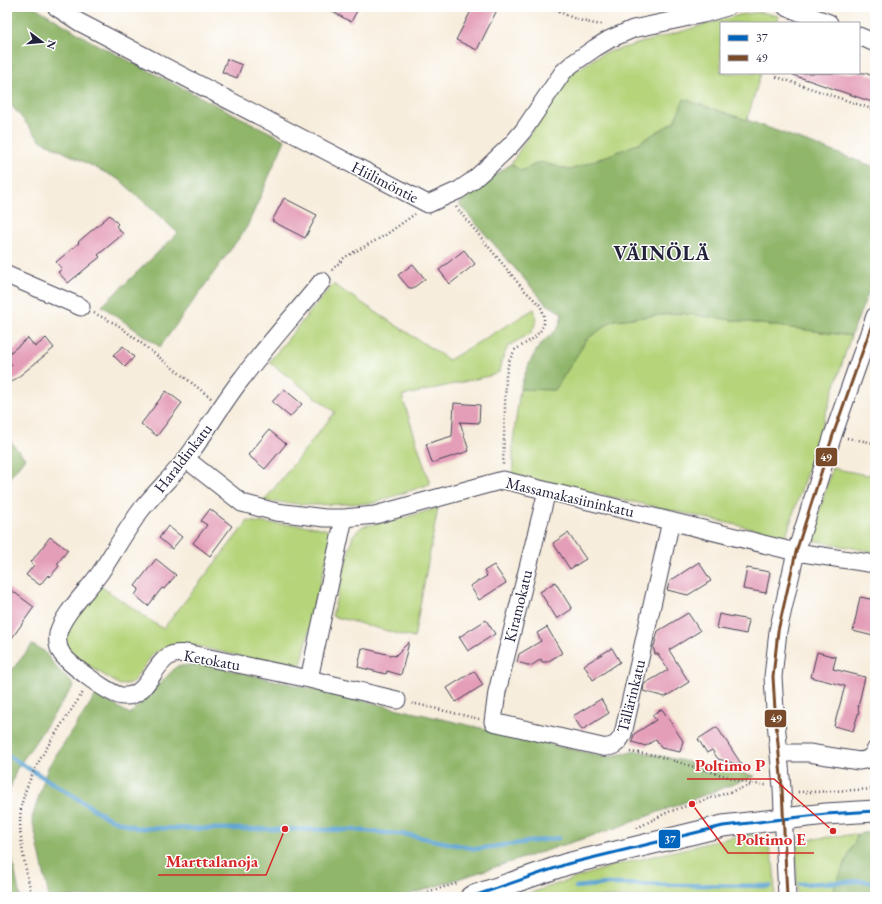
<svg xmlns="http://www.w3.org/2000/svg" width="882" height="904" viewBox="0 0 882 904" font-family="'EB Garamond',serif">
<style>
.green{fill:#b6d47a;stroke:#6c7b5a}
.forest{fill:#90b66a;stroke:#596c52}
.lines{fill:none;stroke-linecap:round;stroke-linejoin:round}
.stream{stroke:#5ca3d2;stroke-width:4.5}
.building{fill:#e49eb8}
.minor-casing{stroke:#424053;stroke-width:19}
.tertiary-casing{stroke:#424053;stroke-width:23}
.path{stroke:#424053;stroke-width:2.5;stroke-dasharray:1 3;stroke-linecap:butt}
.minor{stroke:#fff;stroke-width:17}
.tertiary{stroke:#fff;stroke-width:21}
.bus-1-casing{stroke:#fff;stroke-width:6}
.bus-2-casing{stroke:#fff;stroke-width:6}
.bus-1{stroke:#0065bd;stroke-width:3}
.bus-2{stroke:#7a4b2a;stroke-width:3}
.labels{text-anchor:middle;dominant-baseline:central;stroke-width:3;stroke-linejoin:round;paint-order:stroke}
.street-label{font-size:16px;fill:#22223b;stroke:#fff}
.district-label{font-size:20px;font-weight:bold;letter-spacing:1px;fill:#22223b;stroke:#fff}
.leader{fill:none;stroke:#d62828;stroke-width:1.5}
.callout-dot{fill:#d62828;stroke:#fff;stroke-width:1.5}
.callout-label{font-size:17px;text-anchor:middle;font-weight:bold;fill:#d62828;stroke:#fff;stroke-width:3;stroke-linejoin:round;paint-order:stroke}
.line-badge{stroke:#fff;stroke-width:1.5}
.badge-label{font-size:11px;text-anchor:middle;font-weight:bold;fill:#fff}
</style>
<rect width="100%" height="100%" fill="#fff"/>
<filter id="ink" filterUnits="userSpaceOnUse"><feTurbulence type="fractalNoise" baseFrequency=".025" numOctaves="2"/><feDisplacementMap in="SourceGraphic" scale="8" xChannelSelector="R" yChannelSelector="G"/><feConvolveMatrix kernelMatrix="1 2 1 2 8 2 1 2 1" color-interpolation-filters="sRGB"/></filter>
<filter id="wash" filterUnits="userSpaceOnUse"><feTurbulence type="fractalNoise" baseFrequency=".012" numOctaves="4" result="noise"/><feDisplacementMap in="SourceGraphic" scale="16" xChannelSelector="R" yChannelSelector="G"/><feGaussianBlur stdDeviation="0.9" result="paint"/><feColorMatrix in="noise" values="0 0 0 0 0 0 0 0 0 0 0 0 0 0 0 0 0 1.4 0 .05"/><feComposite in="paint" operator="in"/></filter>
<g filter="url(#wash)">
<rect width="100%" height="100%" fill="#f7eddc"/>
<!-- green -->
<path class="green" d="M760 12 779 16 777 23H721V73H761L747 120 684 100 674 122 635 145 570 171 540 162 521 171 511 164 543 113 572 73 602 54 739 15Z
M333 284 449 360 534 309 537 320 531 333 508 346 501 362 499 372 493 375 402 396 430 484 374 503 313 505 264 501 335 412 269 362Z
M681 313 851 336 786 536 513 475V441L520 389 555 390 587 339 614 320Z
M832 468 867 475 875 472V552L811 540Z
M438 508 414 638 332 616 353 535 363 526 396 520Z
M248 521C275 526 303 522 328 530L331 539 301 665 292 668 187 644 169 645 153 654 132 683 120 685 69 653 64 634 72 617 99 585 163 629Z
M858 834 830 897H797L796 847 802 840Z
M742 835C746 835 753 835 757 836 777 843 774 881 775 897H518L612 866Z"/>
<!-- forest -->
<path class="forest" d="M7 7H35L94 43 285 140 247 227 160 347 102 306 178 233 120 180 40 140 7 100Z
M684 99 747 120 875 167V276L851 336 681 313 614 320 587 339 555 390 520 389C525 373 531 356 542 343 553 331 560 332 562 313L545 303 459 204 483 183 511 164 521 171 540 162 570 170 635 145 674 122Z
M7 438 25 458 7 481Z
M32 645 44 651 55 666 74 685 16 770 7 798V676Z
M204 664 606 757 637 751 755 776 613 829 402 897H49L32 818 48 767 96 695 130 714 177 666Z
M875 831V897H830L858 834Z
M7 834 20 897H7Z"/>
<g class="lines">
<!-- stream -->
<path class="stream" d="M7 755 67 792 108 818 137 828 354 830 409 835 476 849 558 838
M800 884 864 881 875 883
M576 887 606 884 770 886"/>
</g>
<g id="blocks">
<!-- building -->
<path class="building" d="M324 7H359L351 22Z
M473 7H491L497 10 477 50 456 40Z
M227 59 242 65 237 78 222 72Z
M793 73H865L875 77V103L793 75Z
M284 198 317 215 305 238 272 221Z
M110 215 118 224 116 226 123 234 98 255 100 257 68 283 58 272 62 269 56 262 79 243 78 242Z
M464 250 475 264 450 284 439 270Z
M413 264 425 279 413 288H409L398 275Z
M28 338 35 347 46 338 54 348 7 386V369L12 365 7 359V355Z
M123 346 134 357 125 367 113 355Z
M284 389 302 404 290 417 272 402Z
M166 391 182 403 157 436 141 424Z
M454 403 480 405 479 423 460 422 469 451 432 463 426 444 452 436Z
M269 430 286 444 265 469 248 455Z
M210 509 232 526 210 556 193 543 207 525 201 521Z
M168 526 182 537 172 549 159 538Z
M568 533 586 559 570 569 553 543Z
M50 537 68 550 57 564 59 566 50 577 48 575 40 585 26 575 34 565 31 562Z
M156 559 176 575 164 589 162 588 148 606 135 595 139 589 135 586Z
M699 562 711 581 688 595 667 590 670 581Z
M494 565 506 583 479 600 470 586 487 576 484 571Z
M747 568 770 572 766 593 743 589Z
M555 582 572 609 557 619 540 592Z
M7 587 34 607 7 645Z
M860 597 875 600V628L873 636 853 631Z
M688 613 700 631 669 650 689 682 665 697 643 691 644 684 668 670 658 654H655L653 646H654L658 631Z
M719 614 749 620 746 634 716 628Z
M486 620 495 634 468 651 459 637Z
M547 627 562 653 547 662H542L541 659 531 666 517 662 519 654 541 641 537 633Z
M409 642 401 675 387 671 386 674 358 667 362 648 395 656Z
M612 648 620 662 593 680 584 665Z
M817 652 836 657 833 669 865 677 858 707H859L858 710 859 711 853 731 834 726 845 686 811 677Z
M474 671 483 685 456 702 447 688Z
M601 699 609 713 582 730 573 716Z
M662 709 683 741 680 752 661 748 656 739 646 746 632 742 634 734 656 720 652 715Z
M717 727 742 765 718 759 712 750 707 753 698 739Z"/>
</g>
</g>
<g filter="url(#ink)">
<use href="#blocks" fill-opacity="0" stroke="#424053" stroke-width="1"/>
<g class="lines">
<defs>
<path id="minor" d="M56 7 79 22 428 204 459 190 472 181 490 165 511 145 523 131 563 72 572 64 595 48 610 39 633 29 703 14 727 7
M786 7 829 23
M859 36 875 43
M7 275 81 307
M322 281C296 313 268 344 243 377 222 403 206 433 186 459 172 477 155 492 141 510 126 530 114 552 100 573 89 589 61 616 58 634 57 641 58 648 62 654 69 664 111 696 123 696 148 698 152 664 171 655 175 653 181 654 186 653L309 679 397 700
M186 459 242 503 276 512 325 518H344L375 515 503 480 796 552 875 564
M547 491 497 692 493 722 602 747C613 748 618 744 623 734L671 521
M309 679 344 518
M779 753H809L859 761C867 760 872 758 875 750
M787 897 782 788 775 710 773 677 778 631 796 552 833 435 875 316"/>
<path id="tertiary" d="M471 897 567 864 723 826 826 814 875 811"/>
</defs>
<!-- minor casing -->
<use href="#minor" class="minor-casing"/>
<!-- tertiary casing -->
<use href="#tertiary" class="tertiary-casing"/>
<!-- path -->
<path class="path" d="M552 7C567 17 585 23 603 25
M775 73 777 77 875 110
M456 207 523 289 540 305 544 315V323L541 330 534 338 515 350 509 361 506 376 503 466
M332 270 345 257 384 236 415 214
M94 313 118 325 211 398
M847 438 875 443
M412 703 479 719
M630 752 654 755 752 784
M798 792H812L875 789
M637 828 668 812 754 784 766 785
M32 897C26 870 16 830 22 803 30 767 63 723 84 691
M409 897 459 883"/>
<!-- minor -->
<use href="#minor" class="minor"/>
<!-- tertiary -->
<use href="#tertiary" class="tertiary"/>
<defs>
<path id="bus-1" d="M471 897 567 864 723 826 826 814 875 811"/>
<path id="bus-2" d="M787 897 782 788 775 710 773 677 778 631 796 552 833 435 875 316"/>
</defs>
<!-- bus-1 casing -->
<use href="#bus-1" class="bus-1-casing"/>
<!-- bus-2 casing -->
<use href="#bus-2" class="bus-2-casing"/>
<!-- bus-1 -->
<use href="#bus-1" class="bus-1"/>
<!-- bus-2 -->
<use href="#bus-2" class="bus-2"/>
</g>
</g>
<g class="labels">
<!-- street labels -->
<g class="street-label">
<text transform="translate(385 182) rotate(27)">Hiilimöntie</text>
<text transform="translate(183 458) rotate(-52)">Haraldinkatu</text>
<text transform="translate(570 497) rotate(13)">Massamakasiininkatu</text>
<text transform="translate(518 606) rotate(-76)">Kiramokatu</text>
<text transform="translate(212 660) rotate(10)">Ketokatu</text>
<text transform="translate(631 696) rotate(-76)">Tällärinkatu</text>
</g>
<!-- district labels -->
<g class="district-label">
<text x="662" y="253">VÄINÖLÄ</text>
</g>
</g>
<!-- callouts -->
<path class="leader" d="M833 831L774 779H687M692 804L728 853H814M285 829L266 875H158"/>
<g class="callout-dot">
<circle cx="833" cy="831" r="4"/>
<circle cx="692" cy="804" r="4"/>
<circle cx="285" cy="829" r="4"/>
</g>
<g class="callout-label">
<text x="730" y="771">Poltimo P</text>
<text x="771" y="845">Poltimo E</text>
<text x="212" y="867">Marttalanoja</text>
</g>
<g class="line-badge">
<rect x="815" y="447" width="23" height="20" rx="4" fill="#7a4b2a"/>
<rect x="764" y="709" width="23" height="19" rx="4" fill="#7a4b2a"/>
<rect x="658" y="829" width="23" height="20" rx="4" fill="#0065bd"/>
</g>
<g class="badge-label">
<text x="826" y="461">49</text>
<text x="776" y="722">49</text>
<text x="670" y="843">37</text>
</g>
<!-- margin -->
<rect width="882" height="904" fill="none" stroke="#fff" stroke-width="24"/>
<!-- legend -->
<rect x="720" y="22" width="140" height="52" fill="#ffffff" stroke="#a7a7b1"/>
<rect x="728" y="35" width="20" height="6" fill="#0065bd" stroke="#a7a7b1"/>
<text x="756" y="42" font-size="12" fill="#22223b">37</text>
<rect x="728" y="55" width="20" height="6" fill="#7a4b2a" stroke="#a7a7b1"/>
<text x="756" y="62" font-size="12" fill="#22223b">49</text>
<!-- north arrow -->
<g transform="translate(42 42) rotate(106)" stroke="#ffffff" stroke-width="3" paint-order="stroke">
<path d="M0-3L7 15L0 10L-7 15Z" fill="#22223b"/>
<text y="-6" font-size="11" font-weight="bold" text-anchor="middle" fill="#22223b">N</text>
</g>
</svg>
